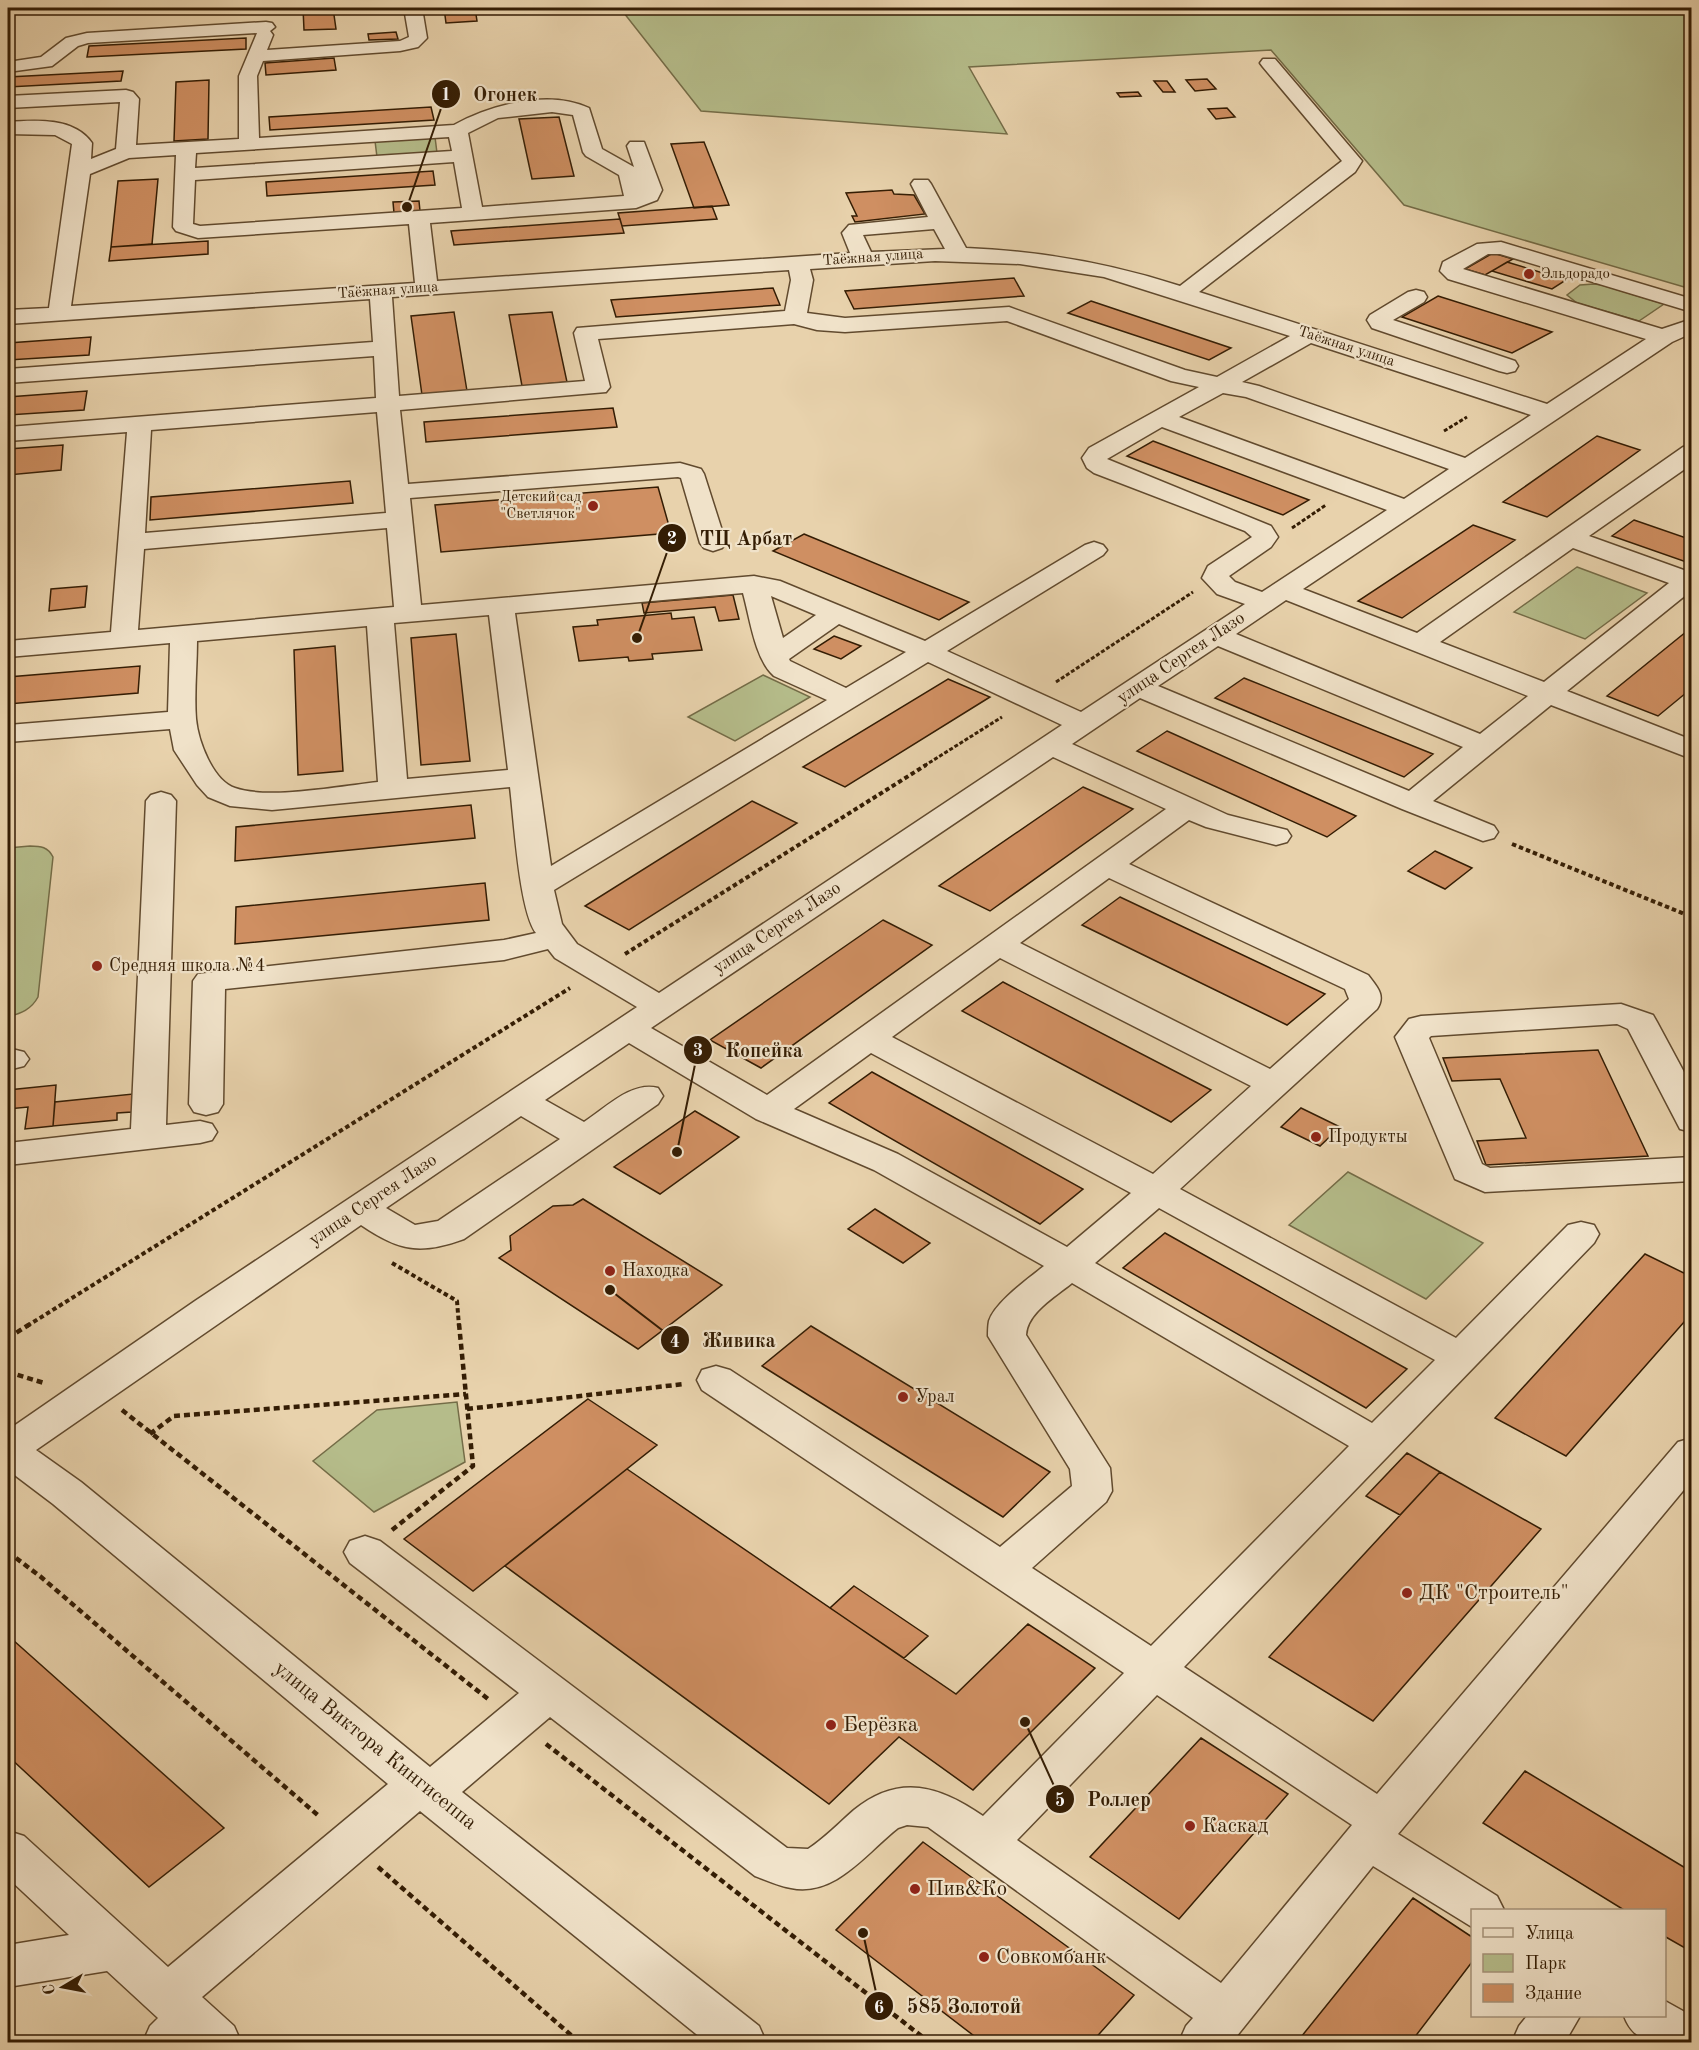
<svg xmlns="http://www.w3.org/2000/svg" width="1699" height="2050" viewBox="0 0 1699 2050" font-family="'Old Standard TT',serif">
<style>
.green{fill:#b5bc8a;stroke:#746c47;stroke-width:1.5}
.building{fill:#cf8f62;stroke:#341d04;stroke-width:1.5}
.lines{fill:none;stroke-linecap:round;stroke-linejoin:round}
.minor-casing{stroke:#614a2e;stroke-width:3}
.path-far2{stroke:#341d04;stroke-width:3;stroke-dasharray:4 2;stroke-linecap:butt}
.path-far1{stroke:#341d04;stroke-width:4;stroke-dasharray:4.5 3;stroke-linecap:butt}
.path{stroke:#341d04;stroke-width:4.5;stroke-dasharray:6 4;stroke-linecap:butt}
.minor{fill:#f0e2c9;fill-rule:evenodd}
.poi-dot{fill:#8f2418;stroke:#f0e2c9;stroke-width:2}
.labels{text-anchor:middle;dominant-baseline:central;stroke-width:4.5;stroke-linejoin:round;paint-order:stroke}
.far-street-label{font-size:15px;fill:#341d04;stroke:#f0e2c9}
.far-poi-label{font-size:15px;fill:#341d04;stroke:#f0e2c9;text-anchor:start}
.street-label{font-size:18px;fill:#341d04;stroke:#f0e2c9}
.poi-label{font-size:18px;fill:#341d04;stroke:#f0e2c9;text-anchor:start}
.near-poi-label{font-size:21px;fill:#341d04;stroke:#f0e2c9;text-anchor:start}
.near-street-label{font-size:21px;fill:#341d04;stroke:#f0e2c9}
.leader{fill:none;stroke:#341d04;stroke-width:2}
.callout-dot{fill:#341d04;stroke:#f0e2c9;stroke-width:2}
.mark-label{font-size:18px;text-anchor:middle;font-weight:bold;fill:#fff}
.callout-label{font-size:20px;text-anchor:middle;font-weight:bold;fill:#341d04;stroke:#f0e2c9;stroke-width:4.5;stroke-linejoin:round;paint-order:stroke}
</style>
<rect width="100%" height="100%" fill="#e8d2ac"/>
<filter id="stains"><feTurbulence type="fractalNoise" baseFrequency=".00333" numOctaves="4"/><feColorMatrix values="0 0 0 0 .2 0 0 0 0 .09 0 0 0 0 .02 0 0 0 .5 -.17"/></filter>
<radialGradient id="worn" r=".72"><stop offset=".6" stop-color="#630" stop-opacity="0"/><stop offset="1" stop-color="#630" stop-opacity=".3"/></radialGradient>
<!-- green -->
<path class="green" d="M620 8H1691V289L1404 205 1271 50 969 67 1007 134 701 111Z
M435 137 437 153 377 157 375 141Z
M1594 284 1602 285 1664 304 1639 321 1577 303 1567 295 1580 285Z
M1577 567 1647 593 1585 639 1514 612Z
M763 675 810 697 735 741 688 717Z
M30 846C41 846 48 847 53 857L38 997C31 1010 21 1013 8 1017V848Z
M1348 1172 1483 1243 1426 1299 1289 1225Z
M457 1402 465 1462 374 1512 313 1461 377 1410Z"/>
<!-- building -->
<path class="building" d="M303 8H333L336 29 304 30Z
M444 8H475L477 21 446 23Z
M396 32 398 39 369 40 368 34Z
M246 38V49L87 57 89 46Z
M334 58 336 70 266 75 265 63Z
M123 71 121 81 8 87V77Z
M1207 79 1216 89 1195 91 1186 80Z
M209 80 208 139 174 141 176 82Z
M1154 81H1167L1175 92H1163Z
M1138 92 1141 96 1120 97 1117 93Z
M431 107 434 120 270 130 269 117Z
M1227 108 1235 117 1216 119 1208 109Z
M559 117 574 176 532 179 519 119Z
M704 142 729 205 694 208 671 144Z
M433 171 435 185 267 196 266 182Z
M158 179 152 244 111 247 118 181Z
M892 190 894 194 914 195 925 214 855 222 852 216H857L846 193Z
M419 201 420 211 394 213 393 202Z
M712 206 717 219 622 226 618 213Z
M620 219 624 233 454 245 451 231Z
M208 241V254L109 261 111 247Z
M1493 253 1513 259 1485 275 1465 269Z
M1507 262 1566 280 1552 289 1492 271Z
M1014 278 1024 296 854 309 845 291Z
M773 288 780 305 616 317 611 300Z
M1438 296 1552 332 1512 353 1402 317Z
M1091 301 1231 348 1209 360 1068 313Z
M454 312 467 391 422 395 411 316Z
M552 312 567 382 522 386 509 315Z
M91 337 89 355 8 360V343Z
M87 391 84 410 8 415V397Z
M613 408 617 427 426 442 424 422Z
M1597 436 1640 450 1547 517 1503 502Z
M1153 441 1309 500 1283 515 1127 456Z
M63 445 61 470 8 475V449Z
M350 481 353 503 150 520 151 497Z
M658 487 671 533 441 552 435 505Z
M1634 520 1692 540V564L1612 536Z
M1473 525 1515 540 1402 618 1358 601Z
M804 534 969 602 939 620 773 551Z
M87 586 85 607 49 611 51 589Z
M733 595 739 619 719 621 715 607 644 613 642 603Z
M671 613 672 619 694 617 702 650 652 654 653 659 629 661 628 657 579 661 573 627 598 625 597 620Z
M1692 627V688L1658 716 1607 696Z
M456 634 470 761 421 765 411 638Z
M834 636 861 646 841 659 814 649Z
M335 646 343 771 298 775 294 650Z
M140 666 138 693 8 704V677Z
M1244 678 1433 754 1404 777 1215 698Z
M948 679 990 697 845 787 803 767Z
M1167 731 1356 816 1327 837 1137 751Z
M1083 787 1133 809 990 911 939 886Z
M752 801 797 823 629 930 585 906Z
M471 805 475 838 235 861 236 827Z
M1435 851 1472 868 1445 889 1408 871Z
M485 883 489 920 235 944 236 907Z
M1120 897 1325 994 1287 1025 1082 925Z
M883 920 932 945 761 1068 710 1040Z
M1003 982 1211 1090 1171 1122 962 1011Z
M1598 1050 1648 1156 1486 1165 1477 1141 1526 1138 1500 1079 1452 1081 1443 1058Z
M872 1072 1083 1189 1040 1224 829 1103Z
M56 1085 53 1126 25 1129 28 1107 8 1109V1090Z
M133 1094 132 1112 117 1113V1120L53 1126 55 1102Z
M1301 1108 1340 1127 1320 1146 1281 1127Z
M695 1111 739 1137 660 1194 614 1167Z
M583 1199 722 1285 638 1349 499 1258 511 1250 510 1236 553 1206 573 1205Z
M875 1209 930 1243 903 1263 848 1229Z
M1165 1233 1407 1369 1366 1408 1123 1268Z
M1645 1254 1692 1277V1313L1566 1456 1495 1418Z
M811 1326 1050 1472 1003 1517 762 1366Z
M588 1399 657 1445 473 1591 404 1539Z
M1407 1453 1440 1472 1400 1515 1366 1496Z
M627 1469 956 1694 1028 1624 1095 1668 973 1790 899 1737 829 1804 505 1566Z
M1440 1472 1541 1529 1373 1721 1269 1657Z
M854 1586 928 1636 904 1658 830 1608Z
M13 1640 224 1828 149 1887 8 1756V1644Z
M1201 1738 1288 1794 1179 1919 1090 1857Z
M1525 1771 1692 1872V1952L1664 1936V1910H1624L1483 1823Z
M923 1842 1134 1995 1092 2042H982L836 1930Z
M1413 1898 1472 1937V1962L1411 2042H1297Z"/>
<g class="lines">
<defs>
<path id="minor" d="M404 8H422L427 38 418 47 400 51 263 61 257 76 259 138 454 125C491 105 548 89 589 108L602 149 634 167 627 146 630 142H644L662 190 657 200 636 208 430 223 437 281 850 253 842 233 849 225 928 217 911 184 914 180H928L931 184 966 248C1040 251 1109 263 1180 286L1342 161 1263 67 1260 63 1263 59H1275L1362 161 1355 172 1199 292 1547 404 1646 339 1448 279 1440 271 1443 262 1477 244 1501 242 1692 299V312L1500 254H1488L1463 269 1662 329 1692 319V333L1672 342 1303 589 1417 633 1683 447 1692 445V464L1589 536 1692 573V590L1567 691 1692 740V759L1551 705 1433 801 1494 826 1498 832 1494 838 1483 841 1402 809 1140 698 1072 744 1228 815 1287 830 1291 836 1287 842 1276 845 1206 827 1189 820 1129 864 1368 975C1377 987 1386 995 1377 1009L1180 1189 1456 1338 1568 1225 1581 1222 1594 1225 1599 1234 1594 1243 1184 1667 1377 1794 1678 1442 1692 1438V1480L1398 1834 1497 1896 1504 1910H1472V1927L1373 1866 1232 2042H1179L1186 2026 1193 2018 928 1827 907 1825 898 1828C867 1852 836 1897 791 1888 779 1886 766 1880 755 1876L550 1717 462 1792 759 2026 766 2042H706L420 1811 202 1997 234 2026 241 2042H143L150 2026 158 2018 107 1971 8 1987V1945L69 1935 8 1878V1831L24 1836 168 1967 388 1784 53 1504 8 1470V1430L195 1301 637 1007 555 958 548 949 504 960 225 989 223 1104 218 1112 206 1115 194 1112 189 1104 193 981 198 974 504 940 536 933C519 910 514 819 510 787L272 810 230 806 208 797 197 785 174 750 170 729 8 742V725L168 712 170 643 8 657V641L111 632 127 432 8 441V427L376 398 374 356 8 383V369L373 342 370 299 8 324V310L49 308 72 144 55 135 8 134V122C35 120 74 117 92 143L91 159 116 149 120 102 8 108V96L126 90 133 92 139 99 136 145 239 139V76L257 33 88 43 78 46 52 66 8 72V62L41 57 66 38 87 33 266 22 272 23 275 27 270 31 273 35 267 50 400 41 409 37ZM552 112 573 115 583 152 586 156 619 175 624 196 482 207 468 133 498 118ZM449 137 452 151 195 168 196 153ZM176 155 173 227 176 231 198 238 409 224 415 283 71 306 90 174 129 158ZM454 162 462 208 200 226 193 224 195 180ZM934 229 945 249 871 252 863 235ZM935 261 1020 264 1104 277 1290 336 1217 377 1185 370 1009 307 845 318 807 313 813 280 810 269ZM789 270 791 280 785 311 577 328 574 333 585 381 399 396 392 297ZM1007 321 1171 381 1199 387 1089 448 1082 458 1087 468 1094 473 1245 531 1252 537 1208 566 1202 578 1217 594 1245 604 1081 712 947 651 1103 555 1107 550 1103 545 1094 542 1085 545 925 641 780 581 754 576 421 605 410 498 678 477 681 478 700 543 704 548 713 551 722 548 726 543 704 474 701 469 680 463 408 484 400 410 606 392 610 387 598 339 794 324 817 330 845 332ZM1311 343 1531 415 1465 458 1259 386 1242 382ZM1223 393 1246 397 1449 469 1404 499 1179 417ZM377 412 386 513 145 533 151 430ZM1162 427 1387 510 1262 592 1235 582 1229 576 1271 547 1278 537 1271 526 1107 459ZM387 528 394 607 138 630 144 549ZM1573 548 1669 583 1544 682 1440 642ZM743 593C750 618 755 660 774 676L827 700 551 866 515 613ZM771 596 816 615 783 638ZM1286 600 1528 696 1480 734 1236 634ZM489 615 508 770 407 779 394 623ZM839 624 906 652 846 688 790 661 789 659ZM367 626 378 782C341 786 269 800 235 788 213 781 198 741 196 719 194 694 197 666 197 641ZM1218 646 1463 747 1409 791 1158 686ZM928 662 1062 725 659 993 577 944 562 924 554 890ZM1053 757 1166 809 767 1095 651 1028ZM1109 878 1345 989 1349 999 1270 1069 1020 943ZM1000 958 1251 1086 1153 1174 892 1037ZM629 1043 756 1119 874 1170 1044 1266C1028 1279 995 1302 989 1321 988 1326 988 1332 988 1336L1070 1469 1072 1486 1000 1547 730 1370 716 1366 702 1370 697 1380 702 1390 1124 1673 983 1816C940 1786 899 1773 854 1810 839 1823 825 1838 808 1849L787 1848 380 1541 365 1536 350 1541 344 1552 350 1563 519 1693 430 1767 81 1482 36 1450 361 1225C399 1251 420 1255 464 1239L658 1104 663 1096 658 1088C631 1081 606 1108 584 1122L545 1100ZM871 1053 1131 1193 1067 1247 898 1154 794 1109ZM521 1116 560 1139 438 1221 415 1225 386 1208ZM1159 1208 1435 1360 1372 1423 1095 1263ZM1072 1283 1349 1446 1151 1646 1032 1568 1106 1502 1112 1491 1110 1468 1026 1335C1027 1313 1055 1297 1072 1283ZM1157 1695 1352 1825 1221 1983 1017 1840Z
M1416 290 1424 292 1427 297 1424 302 1393 320 1515 361 1518 366 1515 371 1507 373 1499 371 1372 328 1367 320 1370 315 1408 292Z
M161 792 171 795 176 801 166 1125 200 1121 212 1124 217 1132 212 1140 200 1143 8 1165V1143L131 1129 146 801 151 795Z
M1621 1004 1653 1015 1657 1022 1692 1087V1132L1680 1129 1628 1029 1617 1024 1431 1036 1429 1038 1482 1164 1490 1168 1692 1157V1181L1485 1192 1455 1179 1395 1037 1409 1019 1421 1016Z
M12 1049 24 1052 29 1059 24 1066 8 1070V1050Z
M1665 2001 1692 2016V2042C1662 2042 1636 2048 1624 2016H1664Z
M1527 2016H1580L1565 2042H1512L1519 2026Z"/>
</defs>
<!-- minor casing -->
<use href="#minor" class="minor-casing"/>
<!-- path-far2 -->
<path class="path-far2" d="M1444 431 1467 417
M1292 528 1326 505
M1056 682 1193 592
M924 766 1002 717"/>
<!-- path-far1 -->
<path class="path-far1" d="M1512 844 1692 917
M625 954 926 765
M392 1263 457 1301 459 1326
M27 1326 570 988"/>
<!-- path -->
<path class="path" d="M8 1338 30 1324
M8 1372 44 1383
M467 1409 684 1384
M122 1410 488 1699
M150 1434 174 1416 466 1394
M392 1530 473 1466 459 1324
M8 1552 41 1577 320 1817
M546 1744 929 2042
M378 1867 579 2042"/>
<!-- minor -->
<use href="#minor" class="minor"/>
</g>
<!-- markers -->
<g class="poi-dot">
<circle cx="1529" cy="274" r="6"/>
<circle cx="593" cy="506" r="6"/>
<circle cx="97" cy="966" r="6"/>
<circle cx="1316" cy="1137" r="6"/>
<circle cx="610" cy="1271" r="6"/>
<circle cx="903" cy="1397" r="6"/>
<circle cx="1407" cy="1593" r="6"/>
<circle cx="831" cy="1725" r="6"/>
<circle cx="1190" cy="1826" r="6"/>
<circle cx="915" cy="1889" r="6"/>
<circle cx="984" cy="1957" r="6"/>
</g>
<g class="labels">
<!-- far-street labels -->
<g class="far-street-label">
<text transform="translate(873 258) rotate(-4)">Таёжная улица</text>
<text transform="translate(388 291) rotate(-4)">Таёжная улица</text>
<text transform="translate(1346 347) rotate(18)">Таёжная улица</text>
</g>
<!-- far-poi labels -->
<g class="far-poi-label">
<text x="1541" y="274">Эльдорадо</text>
<text x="581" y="497" text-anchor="end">Детский сад<tspan x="581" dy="17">"Светлячок"</tspan></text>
</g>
<!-- street labels -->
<g class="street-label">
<text transform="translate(1181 658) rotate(-34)">улица Сергея Лазо</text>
<text transform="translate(777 928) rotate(-34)">улица Сергея Лазо</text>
<text transform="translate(373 1200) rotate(-34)">улица Сергея Лазо</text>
</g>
<!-- poi labels -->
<g class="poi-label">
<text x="109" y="966">Средняя школа №4</text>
<text x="1328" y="1137">Продукты</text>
<text x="622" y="1271">Находка</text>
<text x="915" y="1397">Урал</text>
</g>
<!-- near-poi labels -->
<g class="near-poi-label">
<text x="1419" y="1593">ДК "Строитель"</text>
<text x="843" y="1725">Берёзка</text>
<text x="1202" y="1826">Каскад</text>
<text x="927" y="1889">Пив&amp;Ко</text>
<text x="996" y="1957">Совкомбанк</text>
</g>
<!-- near-street labels -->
<g class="near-street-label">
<text transform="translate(375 1746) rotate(39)">улица Виктора Кингисеппа</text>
</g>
</g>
<!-- callouts -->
<path class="leader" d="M407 207L446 94M637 638L672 538M677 1152L698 1050M610 1290L675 1340M1025 1722L1060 1799M863 1933L879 2006"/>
<g class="callout-dot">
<circle cx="407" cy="207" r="6"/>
<circle cx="637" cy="638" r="6"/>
<circle cx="677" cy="1152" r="6"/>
<circle cx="610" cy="1290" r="6"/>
<circle cx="1025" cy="1722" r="6"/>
<circle cx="863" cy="1933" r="6"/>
<circle cx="446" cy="94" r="15"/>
<circle cx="672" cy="538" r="15"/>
<circle cx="698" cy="1050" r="15"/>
<circle cx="675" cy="1340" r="15"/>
<circle cx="1060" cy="1799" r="15"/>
<circle cx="879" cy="2006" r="15"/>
</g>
<g class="mark-label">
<text x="446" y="100">1</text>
<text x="672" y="544">2</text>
<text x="698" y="1056">3</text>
<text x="675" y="1347">4</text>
<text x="1060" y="1806">5</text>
<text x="879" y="2013">6</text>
</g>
<g class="callout-label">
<text x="505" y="101">Огонек</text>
<text x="746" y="545">ТЦ Арбат</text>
<text x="764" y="1057">Копейка</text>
<text x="739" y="1347">Живика</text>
<text x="1119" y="1806">Роллер</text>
<text x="964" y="2013">585 Золотой</text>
</g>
<!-- margin -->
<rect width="1699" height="2050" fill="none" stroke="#e8d2ac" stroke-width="30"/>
<rect x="9" y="9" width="1681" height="2032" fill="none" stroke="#341d04" stroke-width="3"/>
<rect x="15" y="15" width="1669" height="2020" fill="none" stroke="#341d04" stroke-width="1.5"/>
<!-- legend -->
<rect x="1471" y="1909" width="195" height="108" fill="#f0e2c9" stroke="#a5937a" stroke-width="1.5"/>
<rect x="1483" y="1928" width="30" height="9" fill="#f0e2c9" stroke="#a5937a" stroke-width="1.5"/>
<text x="1525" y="1939" font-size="18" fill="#341d04">Улица</text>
<rect x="1483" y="1954" width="30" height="18" fill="#b5bc8a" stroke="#a5937a" stroke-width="1.5"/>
<text x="1525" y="1969" font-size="18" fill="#341d04">Парк</text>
<rect x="1483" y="1984" width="30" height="18" fill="#cf8f62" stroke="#a5937a" stroke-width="1.5"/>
<text x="1525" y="1999" font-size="18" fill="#341d04">Здание</text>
<!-- north arrow -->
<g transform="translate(63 1987) rotate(260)" stroke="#f0e2c9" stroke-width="4.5" paint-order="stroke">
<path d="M0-4.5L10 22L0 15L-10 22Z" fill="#341d04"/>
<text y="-9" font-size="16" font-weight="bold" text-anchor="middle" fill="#341d04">С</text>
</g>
<rect width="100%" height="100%" filter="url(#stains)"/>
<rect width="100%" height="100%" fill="url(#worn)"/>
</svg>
